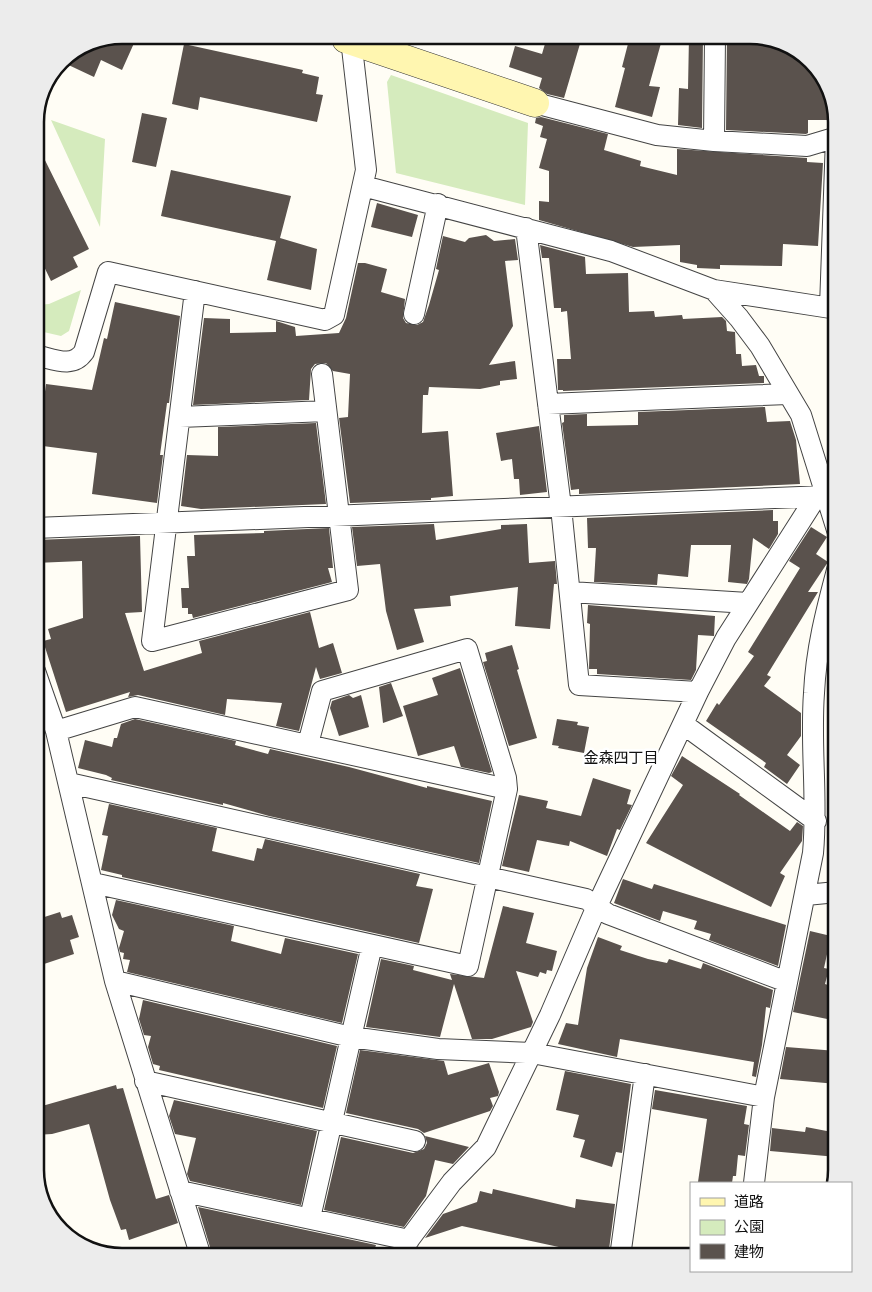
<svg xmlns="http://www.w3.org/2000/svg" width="872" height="1292" viewBox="0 0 872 1292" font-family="'Libre Baskerville','Noto Sans JP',serif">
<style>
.green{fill:#d5ebbd}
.building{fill:#5a524d}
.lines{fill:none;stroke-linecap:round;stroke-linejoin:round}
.street-casing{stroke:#444;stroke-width:22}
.secondary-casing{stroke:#333;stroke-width:29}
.street{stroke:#fff;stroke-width:20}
.secondary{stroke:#fff6b0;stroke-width:28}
.labels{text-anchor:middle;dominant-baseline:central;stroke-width:5;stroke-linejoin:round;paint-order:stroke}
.neighbourhood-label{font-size:15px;fill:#111;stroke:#fff}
.rim{fill:none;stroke:#111;stroke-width:2.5}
</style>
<rect width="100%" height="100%" fill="#fffdf5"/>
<!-- green -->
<path class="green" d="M391 75 528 123 525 205 396 173 387 82Z
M51 120 105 139 100 227Z
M81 290 69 331 61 336 35 330V305L49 304Z"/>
<!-- building -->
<path class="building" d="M727 35H755L798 50 825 79 833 106V120H808V133L806 134 726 130Z
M630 36H663L649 86 660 87 652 117 615 107 625 68 622 67Z
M689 36H703L702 128 678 125 679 88 688 89Z
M547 37H582L564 98 547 94 539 88 542 78 509 67 515 46 542 54Z
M135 41 122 70 101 60 94 77 60 61 89 42Z
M184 44 303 70 302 73 319 77 316 94 323 95 317 122 200 97 198 110 172 104Z
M142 113 167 118 156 167 132 162Z
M541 117 608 134 604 150 641 161 640 166 677 175V149L807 158V162L823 163 818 246 783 244 782 266 720 265V269L697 268V265L680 262V245L633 247 539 220V201L549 202V171L539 168 547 139 540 137 543 126 535 123 536 118Z
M35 140 89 249 73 257 78 267 51 281 35 248Z
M171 170 291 196 280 238 317 249 311 290 267 280 276 241 161 216Z
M377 203 418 215 412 237 371 227Z
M486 235 494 241 515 239 518 260 505 261 513 326 489 365 515 361 517 379 500 381V385L480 389 429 387 428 395H423L422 433 448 431 453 496 431 498V500L350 503 339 418 348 417 350 374 333 371 326 363 315 364 311 369 309 400 193 405 204 318 230 319V333L276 332V321L295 327 296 336 339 333 346 318 358 263H365L387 269 381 292 405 299 403 318 406 323 417 325 423 322 429 305 439 270 436 269 443 236 465 242 469 238Z
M540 245 585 257 586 274 628 273 629 312 654 311 655 317 682 315 683 319 722 317 726 321 727 331 735 332 736 354H741L742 366 756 365 759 376H764V383L563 391V390H558L557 359H571L567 311 561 312V308H554L549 258H542Z
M115 302 180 316 169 403H167L160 455H163L157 503 92 494 97 453 35 445V408L43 407 46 384 92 390 104 338 107 339Z
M765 407 767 422 790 421 796 440 800 484 579 494V489L571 490 562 423 564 422V415L587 414V426L638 425V412Z
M316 423 326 504 201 509 181 506 187 455 218 456V427Z
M539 426 547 492 520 495 519 479H514L512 459 501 461 496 433Z
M773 510V521H778V534L769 549 753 538 749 579 747 584 728 582 731 545H691L688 577 658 574 657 585 594 582 596 548H588L587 518Z
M434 524 436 540 501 529V525L527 524 529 563 555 561 557 584H554L550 629 515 626 518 587 450 596 451 606 414 609 424 642 397 650 386 611 380 564 357 566 352 527Z
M811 527 827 537 816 554 828 562 808 592H818L767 675 771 677 764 686 801 713V736L787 755 800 765 787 784 764 767 766 763 706 721 717 703 719 705 754 656 748 652 800 568 789 561Z
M329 528 333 568H328L332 582 193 618 192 614H188V608H182L181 588H189L187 556H195L194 535 264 533V531Z
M140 536 142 612 125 613 144 671 202 653 199 641 310 612 319 648 333 643 342 673 320 679 316 667 299 731 276 726 282 703 227 699 225 715 138 695 128 697 130 692 66 712 43 641 51 639 48 629 83 618 82 561 35 563V540Z
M588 605 715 616 714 636 698 635 696 670 691 680 597 674V669H589L590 624 587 623Z
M512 645 519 669 517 670 537 738 509 746 483 662 487 661 485 653Z
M460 668 492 772 489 773 461 767 454 746 418 756 403 706 438 695 432 678Z
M391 683 403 716 383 723 379 687Z
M349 695 353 698 361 695 369 727 339 736 330 708 332 701Z
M135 719 236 741 235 745 268 754 270 749 349 767 427 788V786L492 801 479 863 269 816 223 803V805L111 780 112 778 106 775 78 768 85 740 112 747 114 738H117L121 724Z
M557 719 578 722 577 725 589 727 584 753 558 748 559 746 552 745Z
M682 756 740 794 739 795 790 831 797 822 803 826 802 841 780 873 785 876 771 907 646 843 683 785 671 776Z
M593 778 631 790 627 804 632 805 620 830 617 829 607 856 570 841 569 846 537 840 529 872 502 866 519 795 548 801 546 808 581 816Z
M109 804 217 828 212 851 254 861 257 848 262 849 265 839 420 874 416 886 433 889 419 943 122 877V875L101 870 108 836 102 835Z
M623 879 652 889 654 884 786 925 778 966 709 940 711 934 694 929 697 921 663 911 660 921 614 903Z
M116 900 234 926 231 941 281 954 285 938 358 954 342 1023 127 972 130 960 123 959 124 953 120 952 119 948 124 931 119 929 112 915Z
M503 906 534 913 526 943 557 951 552 971 547 970 546 974 540 972 538 977 516 971 533 1022 531 1027 492 1039H472L454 984 440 1037 366 1027 381 959 414 966 413 970 452 980 450 974 484 978Z
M60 912 62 918 72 915 79 937 70 940 74 954 35 967V920Z
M810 931 831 936 824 968 829 969 825 984 837 988V1021L793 1012Z
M598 937 622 946 620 950 648 959 667 963 669 959 701 969 703 963 773 990 770 1008 766 1007 762 1045 756 1077 752 1076 754 1062 620 1039 617 1057 558 1044 566 1023 578 1025 587 968Z
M143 1000 337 1046 323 1108 159 1070 160 1066 153 1064 148 1047 151 1036 144 1035 139 1019Z
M786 1047 837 1051V1084L780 1079Z
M360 1050 444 1061 448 1075 489 1063 499 1092 498 1096 490 1098 493 1106 490 1111 424 1133 418 1129 346 1113Z
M565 1071 631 1084 622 1153 616 1152 612 1167 580 1157 585 1140 573 1137 579 1115 556 1110Z
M116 1085 117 1089 123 1088 156 1199 169 1195 178 1223 129 1240 126 1229 121 1230 110 1200 89 1124 52 1134 35 1135V1108Z
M655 1090 747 1106 744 1124 749 1125 745 1156 738 1155 736 1176H733L732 1183 698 1182 707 1119 652 1109Z
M174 1100 317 1131 301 1205 190 1181 187 1174 196 1138 175 1134 169 1116Z
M806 1127 837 1133V1157L770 1151 772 1128 805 1132Z
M425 1136 469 1147 453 1164 435 1160 426 1196 404 1227 324 1210 341 1137 413 1153 424 1149 427 1143Z
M493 1189 575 1208 576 1199 615 1204 608 1257H566L568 1249 462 1226 425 1238 443 1214 477 1202 480 1191 492 1194Z
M198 1207 376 1245 372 1257H213Z"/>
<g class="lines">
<defs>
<path id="street" d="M535 103 657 135 714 141 807 146 837 137
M714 141 715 36
M363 186 611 251 714 290 739 318 760 346 801 415 837 530
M526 228 561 507 579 685 698 692
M714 290 837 309
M195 291 152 641 348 590 322 374
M830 307 836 138
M414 314 438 204
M35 355C54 359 72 369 84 352L108 272 325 320 334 315 366 170 351 39
M548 404 788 394
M180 417 326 411
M35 528 825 496 837 500
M570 592 748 603
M35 671 56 731 115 981 201 1257
M683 724 816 821
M56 731 135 707 507 789 468 966 93 883
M308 744 322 691 467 649 506 778 507 789
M69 783 586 899 608 914 787 982
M806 895 837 892
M115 981 351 1037 438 1049 532 1053 764 1097
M145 1081 415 1141
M754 1183 764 1097 813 853C818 799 810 746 814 693 816 650 826 611 837 570
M180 1191 409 1240
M310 1218 372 945
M396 1257 452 1182 486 1147 550 1015 597 906 698 692 726 638 816 497
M620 1257 645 1074"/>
<path id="secondary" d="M346 39 535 103"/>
</defs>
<!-- street casing -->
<use href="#street" class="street-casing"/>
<!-- secondary casing -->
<use href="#secondary" class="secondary-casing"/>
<!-- street -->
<use href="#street" class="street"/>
<!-- secondary -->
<use href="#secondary" class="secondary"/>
</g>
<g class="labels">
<!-- neighbourhood labels -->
<g class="neighbourhood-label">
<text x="621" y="757">金森四丁目</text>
</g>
</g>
<!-- crop -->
<path d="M0 0H872V1292H0ZM122 44H750A78 78 0 0 1 828 122V1170A78 78 0 0 1 750 1248H122A78 78 0 0 1 44 1170V122A78 78 0 0 1 122 44Z" fill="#ececec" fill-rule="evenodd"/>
<path class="rim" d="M122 44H750A78 78 0 0 1 828 122V1170A78 78 0 0 1 750 1248H122A78 78 0 0 1 44 1170V122A78 78 0 0 1 122 44Z"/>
<!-- legend -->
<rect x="690" y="1182" width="162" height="90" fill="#ffffff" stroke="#a0a0a0"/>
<rect x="700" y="1198" width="25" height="8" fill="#fff6b0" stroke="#a0a0a0"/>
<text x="734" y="1207" font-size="15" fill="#111111">道路</text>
<rect x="700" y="1220" width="25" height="15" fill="#d5ebbd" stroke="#a0a0a0"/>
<text x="734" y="1232" font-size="15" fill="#111111">公園</text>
<rect x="700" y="1244" width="25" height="15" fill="#5a524d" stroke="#a0a0a0"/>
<text x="734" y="1257" font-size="15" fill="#111111">建物</text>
</svg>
